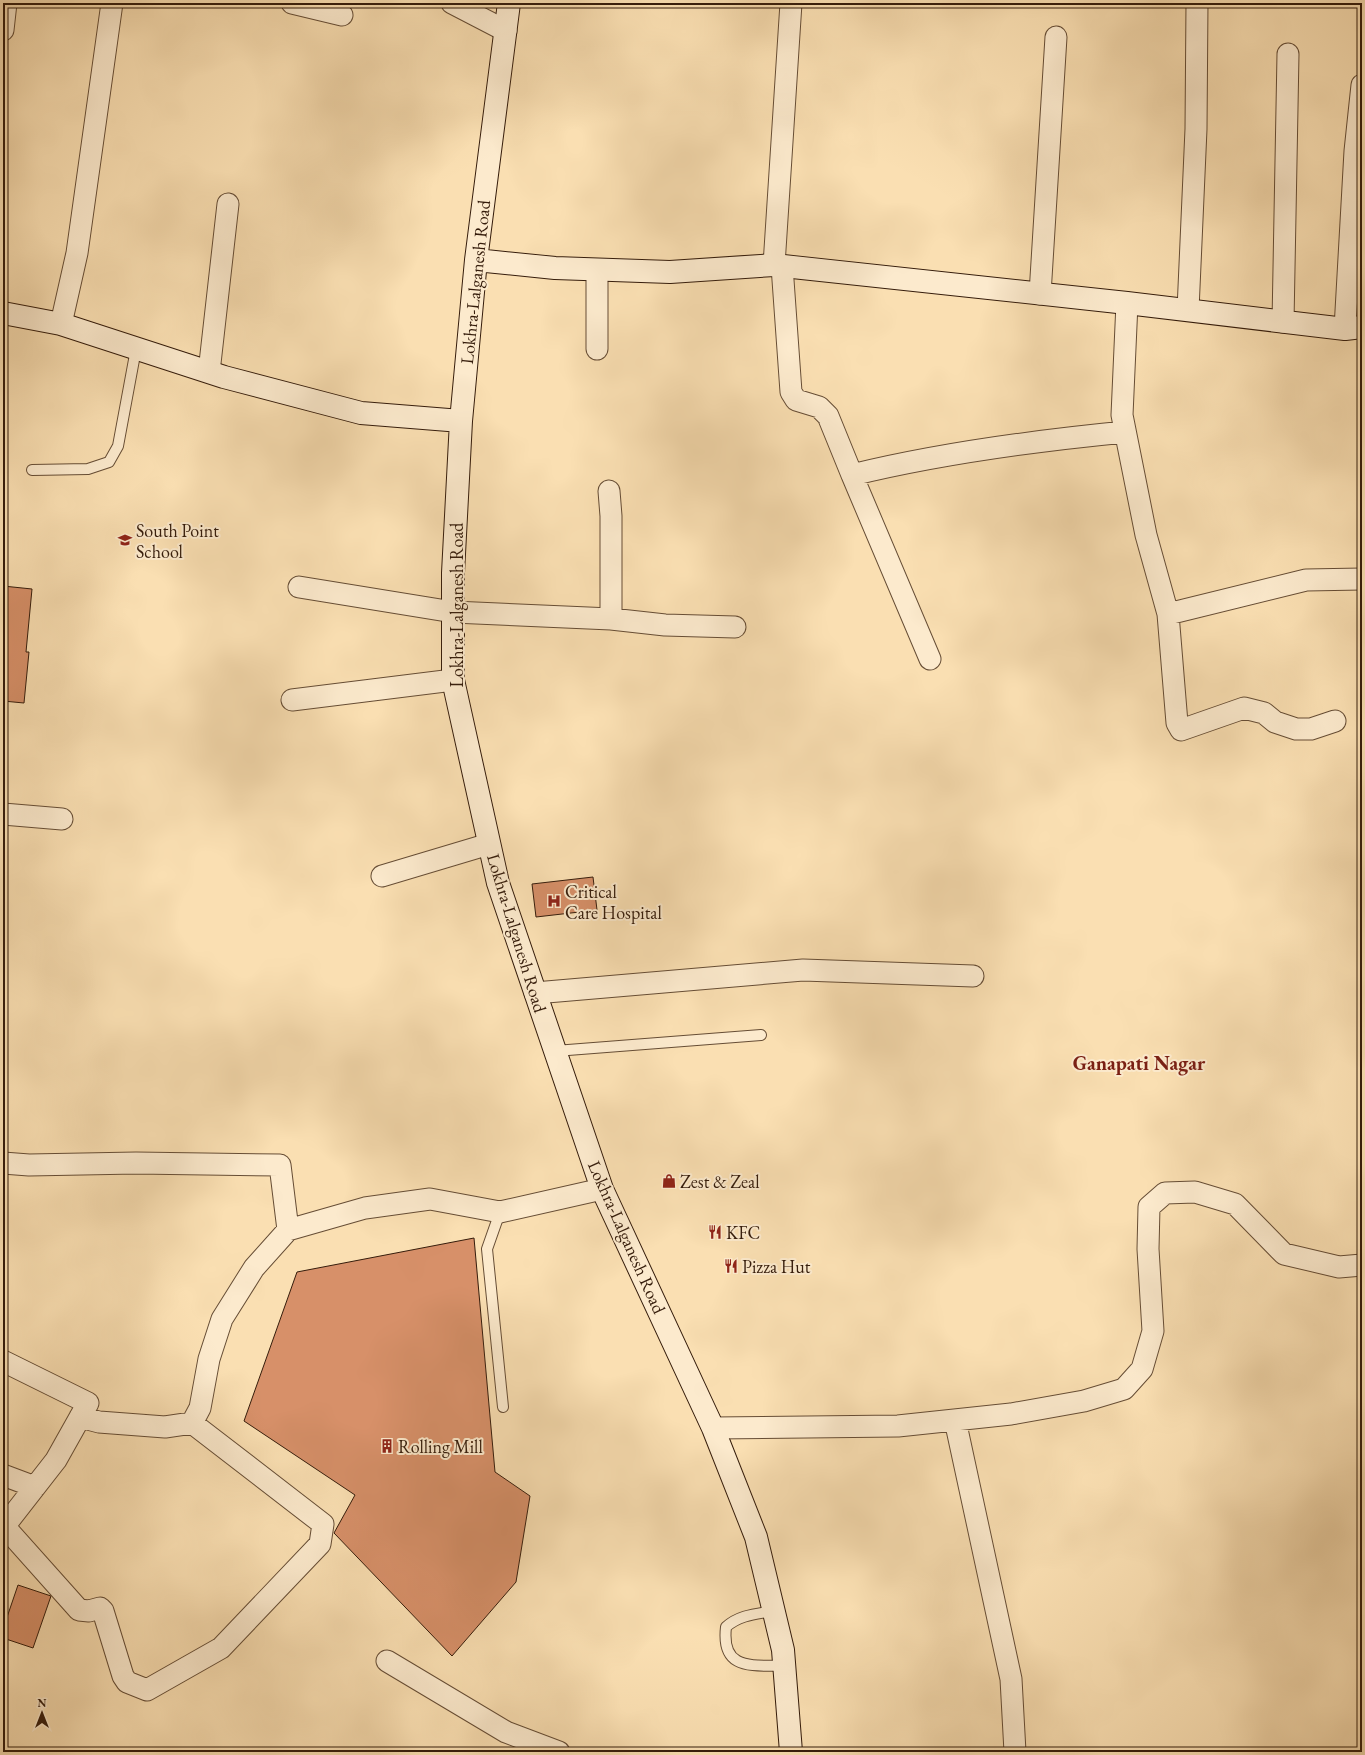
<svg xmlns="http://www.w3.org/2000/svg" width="1365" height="1755" viewBox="0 0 1365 1755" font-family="'EB Garamond',serif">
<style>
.building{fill:#d79069;stroke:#351c0b}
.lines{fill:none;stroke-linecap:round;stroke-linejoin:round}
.lane-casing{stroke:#664d35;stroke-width:12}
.street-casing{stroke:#664d35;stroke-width:23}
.secondary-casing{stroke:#351c0b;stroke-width:24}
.lane{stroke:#fceacd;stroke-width:10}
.street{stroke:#fceacd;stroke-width:21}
.secondary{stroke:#fceacd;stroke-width:22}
.labels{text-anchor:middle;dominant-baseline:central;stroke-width:4;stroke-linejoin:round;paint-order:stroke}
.street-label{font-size:18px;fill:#351c0b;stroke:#fceacd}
.poi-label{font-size:18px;fill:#351c0b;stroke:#fceacd;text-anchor:start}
.quarter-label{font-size:20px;font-weight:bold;fill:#7a1f14;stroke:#fceacd}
</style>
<rect width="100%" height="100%" fill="#fadfb2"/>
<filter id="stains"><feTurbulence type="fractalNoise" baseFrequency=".005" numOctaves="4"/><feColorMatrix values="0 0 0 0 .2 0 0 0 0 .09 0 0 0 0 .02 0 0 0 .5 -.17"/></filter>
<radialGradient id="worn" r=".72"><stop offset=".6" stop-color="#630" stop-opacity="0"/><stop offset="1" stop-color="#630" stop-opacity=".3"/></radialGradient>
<!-- building -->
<path class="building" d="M3 586 32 589 26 652H29L24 703 3 701Z
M593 877 597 910 536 917 532 884Z
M474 1238 495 1472 530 1496 516 1582 452 1656 334 1533 355 1495 244 1421 297 1272Z
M18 1585 51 1596 33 1648 3 1638V1629Z"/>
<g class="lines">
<defs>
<path id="lane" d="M32 470 88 469 109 462 118 446 136 349
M555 1051 761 1035
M500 1212 487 1249 503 1407
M773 1611C756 1614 739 1615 726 1627 721 1671 752 1665 784 1666"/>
<path id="street" d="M292 3 342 15
M452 3 506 31
M3 30 6 3
M774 265 791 3
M782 266 791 392 796 400 819 407 828 416 852 475C942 453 1033 441 1125 432
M597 270V349
M1040 294 1056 37
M1127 303 1122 415 1146 535 1168 614 1306 580 1362 579
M1188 310 1196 129 1197 3
M1283 322 1288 54
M61 324 77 253 112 3
M1345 329 1355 151 1362 85
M209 372 228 204
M852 475 930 659
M609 491 611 516V619
M299 587 453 612 611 619 665 625 735 627
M1168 614 1177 723 1181 730 1244 708 1264 713 1275 722 1296 729H1311L1335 721
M292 700 453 680
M3 814 62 819
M382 876 489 844
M535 993 803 970 973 976
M3 1163 29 1165 136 1163 280 1165 288 1230 365 1208 430 1199 500 1212 602 1189
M3 1361 88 1403 56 1460 3 1528
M80 1417 99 1422 165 1427 192 1423 200 1408 209 1359 222 1319 254 1268 288 1230
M955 1420 1011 1679 1015 1752
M713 1428 898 1426 1011 1414 1084 1401 1124 1389 1142 1369 1153 1331 1148 1249 1149 1207 1165 1193 1195 1192 1235 1204 1284 1254 1339 1267 1362 1265
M3 1475 35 1487
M4 1526 79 1610 89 1611 100 1608 103 1611 123 1676 127 1682 147 1690 221 1648 320 1544 323 1524 192 1423
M387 1661 506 1732 559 1752"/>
<path id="secondary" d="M509 3 476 260 461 421 453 573V680L498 883 602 1189 713 1428 756 1537 783 1650 791 1752
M476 260 555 268 670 272 774 265 1127 303 1345 329 1362 327
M3 313 61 324 224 377 361 413 461 421"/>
</defs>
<!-- lane casing -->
<use href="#lane" class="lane-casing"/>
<!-- street casing -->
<use href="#street" class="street-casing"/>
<!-- secondary casing -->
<use href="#secondary" class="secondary-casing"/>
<!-- lane -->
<use href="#lane" class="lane"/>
<!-- street -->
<use href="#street" class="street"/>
<!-- secondary -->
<use href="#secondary" class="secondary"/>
</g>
<!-- icons -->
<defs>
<symbol id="school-bare" viewBox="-9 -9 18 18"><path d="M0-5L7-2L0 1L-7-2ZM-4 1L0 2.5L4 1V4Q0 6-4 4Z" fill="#8f2418" stroke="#fceacd" stroke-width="2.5" paint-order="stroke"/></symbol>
<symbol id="hospital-bare" viewBox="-9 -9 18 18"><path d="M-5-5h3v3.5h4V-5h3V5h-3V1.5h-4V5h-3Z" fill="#8f2418" stroke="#fceacd" stroke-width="2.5" paint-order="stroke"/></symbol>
<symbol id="shop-bare" viewBox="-9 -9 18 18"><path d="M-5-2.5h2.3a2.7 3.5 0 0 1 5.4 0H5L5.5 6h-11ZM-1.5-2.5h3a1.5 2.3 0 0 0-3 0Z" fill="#8f2418" stroke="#fceacd" stroke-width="2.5" paint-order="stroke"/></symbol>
<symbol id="restaurant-bare" viewBox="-9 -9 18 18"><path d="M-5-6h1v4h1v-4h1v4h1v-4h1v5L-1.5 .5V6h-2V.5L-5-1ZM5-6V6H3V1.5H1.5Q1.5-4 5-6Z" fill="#8f2418" stroke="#fceacd" stroke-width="2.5" paint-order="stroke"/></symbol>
<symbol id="building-bare" viewBox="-9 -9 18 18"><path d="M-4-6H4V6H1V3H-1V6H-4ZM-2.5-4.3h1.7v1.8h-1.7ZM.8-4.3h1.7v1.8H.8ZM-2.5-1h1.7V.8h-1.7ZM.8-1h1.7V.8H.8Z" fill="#8f2418" stroke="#fceacd" stroke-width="2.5" paint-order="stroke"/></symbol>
</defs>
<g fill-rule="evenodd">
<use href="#school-bare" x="115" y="530" width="20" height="20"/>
<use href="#hospital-bare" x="544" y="891" width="20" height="20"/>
<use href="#shop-bare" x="659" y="1171" width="20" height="20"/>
<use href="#restaurant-bare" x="705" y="1222" width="20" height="20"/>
<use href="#restaurant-bare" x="721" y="1256" width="20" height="20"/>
<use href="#building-bare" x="377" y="1436" width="20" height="20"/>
</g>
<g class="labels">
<!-- street labels -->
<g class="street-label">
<text transform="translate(475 282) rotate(-84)">Lokhra-Lalganesh Road</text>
<text transform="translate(456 605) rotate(-90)">Lokhra-Lalganesh Road</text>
<text transform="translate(517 933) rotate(73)">Lokhra-Lalganesh Road</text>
<text transform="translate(627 1237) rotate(66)">Lokhra-Lalganesh Road</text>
</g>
<!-- poi labels -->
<g class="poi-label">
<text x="136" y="530">South Point<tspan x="136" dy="21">School</tspan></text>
<text x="565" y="891">Critical<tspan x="565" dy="21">Care Hospital</tspan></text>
<text x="680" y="1181">Zest &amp; Zeal</text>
<text x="726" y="1232">KFC</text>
<text x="742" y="1266">Pizza Hut</text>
<text x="398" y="1446">Rolling Mill</text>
</g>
<!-- quarter labels -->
<g class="quarter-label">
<text x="1139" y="1063">Ganapati Nagar</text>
</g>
</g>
<!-- margin -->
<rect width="1365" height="1755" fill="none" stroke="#fadfb2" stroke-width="16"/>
<rect x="4" y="4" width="1357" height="1747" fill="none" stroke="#351c0b" stroke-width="2"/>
<rect x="8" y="8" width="1349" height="1739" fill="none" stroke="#351c0b"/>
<!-- north arrow -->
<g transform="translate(42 1713)" stroke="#fceacd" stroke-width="3" paint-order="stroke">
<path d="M0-3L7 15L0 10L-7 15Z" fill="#351c0b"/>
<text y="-6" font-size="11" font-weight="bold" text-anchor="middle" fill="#351c0b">N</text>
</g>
<rect width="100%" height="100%" filter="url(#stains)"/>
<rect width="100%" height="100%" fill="url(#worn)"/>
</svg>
